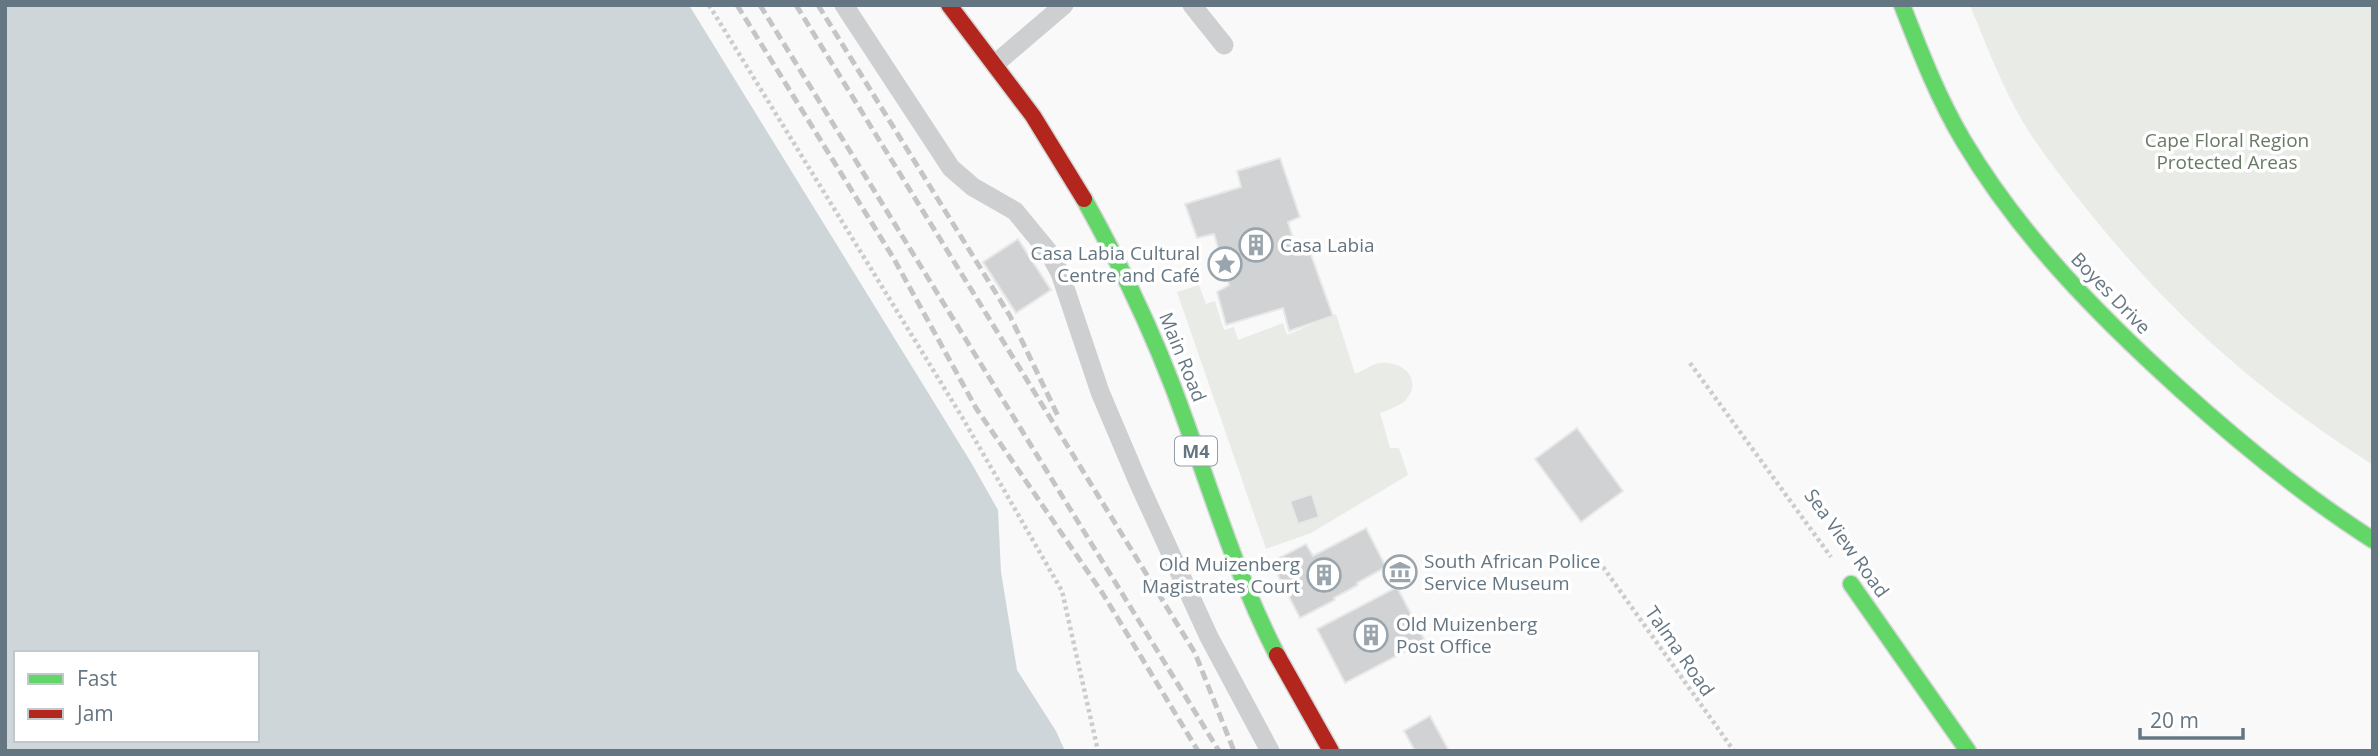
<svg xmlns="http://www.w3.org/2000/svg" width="2378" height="756" viewBox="0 0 2378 756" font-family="'Open Sans',sans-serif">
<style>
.green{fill:#e8ebe6}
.water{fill:#ced6d9;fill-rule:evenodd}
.building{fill:#d0d2d3;stroke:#e8e8e8;stroke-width:2}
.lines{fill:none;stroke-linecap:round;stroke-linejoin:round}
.fast-casing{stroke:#d5d6d7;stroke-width:19}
.jam-casing{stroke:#d5d6d7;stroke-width:19}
.path{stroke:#cbcccd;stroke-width:4.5;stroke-dasharray:3.5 3.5;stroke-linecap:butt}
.lane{stroke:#cecfd0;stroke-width:19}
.fast{stroke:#63d668;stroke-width:16}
.jam{stroke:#b3261e;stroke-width:16}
.rail{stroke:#c3c5c6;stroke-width:5;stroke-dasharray:10 5;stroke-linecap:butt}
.labels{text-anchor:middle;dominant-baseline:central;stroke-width:7;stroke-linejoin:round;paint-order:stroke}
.shield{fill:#fff;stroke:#939fa8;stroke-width:2}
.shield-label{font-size:18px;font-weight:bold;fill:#657683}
.park-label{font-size:19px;fill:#687a64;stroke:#fff}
.poi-label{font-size:19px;fill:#657683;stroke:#fff;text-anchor:start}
.street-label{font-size:19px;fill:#657683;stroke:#fff}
</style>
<rect width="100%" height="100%" fill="#f9f9f9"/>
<!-- green -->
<path class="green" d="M1970 5H2373V465C2256 390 2172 316 2085 207 2063 179 2041 152 2023 122 2001 85 1986 44 1970 5Z
M1199 285 1206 304 1215 301 1224 330 1234 327 1238 340 1283 323 1287 335 1336 314 1355 374C1363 371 1373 363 1381 363 1403 361 1424 380 1405 401 1399 406 1388 410 1380 413L1390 448H1399L1408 475 1311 533 1266 549 1177 292Z"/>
<!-- water -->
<path class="water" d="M5 5H689L972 464 998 510 1001 572 1017 670 1056 731 1065 751H5ZM16 653H257V740H16Z"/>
<!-- building -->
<path class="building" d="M1280 158 1300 217 1288 222 1298 254 1310 252 1333 316 1289 331 1283 308 1226 325 1217 292 1229 285 1214 234 1197 238 1185 204 1241 187 1237 171Z
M1018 239 1051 290 1016 313 983 262Z
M1577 428 1623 491 1581 522 1535 459Z
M1312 494 1319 517 1298 524 1290 501Z
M1366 528 1386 567 1357 583 1358 585 1334 598 1335 600 1300 618 1271 562 1306 544 1313 556Z
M1397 587 1425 641 1345 683 1317 629Z
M1430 716 1449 751H1415L1404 731Z"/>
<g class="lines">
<defs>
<path id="fast" d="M1902 5C1920 51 1938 98 1963 140 2020 236 2099 316 2181 390 2242 445 2304 496 2373 540
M1084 199C1118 260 1148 322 1173 387 1207 477 1233 569 1277 655
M1851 584 1968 751"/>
<path id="jam" d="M949 5 1033 116 1084 199
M1277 655 1331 751"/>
</defs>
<!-- fast casing -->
<use href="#fast" class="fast-casing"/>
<!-- jam casing -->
<use href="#jam" class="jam-casing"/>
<!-- path -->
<path class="path" d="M709 5 962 417 1062 591 1098 751
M1690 363 1831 557
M1603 567 1734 751"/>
<!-- lane -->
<path class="lane" d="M844 5 951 168 973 187 1015 211 1048 251 1060 273 1100 392 1139 484 1209 637 1270 751
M1192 5 1224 45
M995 64 1064 5"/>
<!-- fast -->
<use href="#fast" class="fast"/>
<!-- jam -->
<use href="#jam" class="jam"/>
<!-- rail -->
<path class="rail" d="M737 5 894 259 976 408 1103 594 1198 751
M760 5 1219 751
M796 5 1195 653 1234 751
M818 5 1010 316 1058 416"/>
</g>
<!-- icons -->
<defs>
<symbol id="building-ring" viewBox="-11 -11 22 22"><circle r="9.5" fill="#fff" stroke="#99a4ac" stroke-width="1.5"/><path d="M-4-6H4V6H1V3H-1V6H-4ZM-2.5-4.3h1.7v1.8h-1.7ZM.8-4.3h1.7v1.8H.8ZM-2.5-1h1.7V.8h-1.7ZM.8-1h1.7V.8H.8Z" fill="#99a4ac"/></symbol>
<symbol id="sight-ring" viewBox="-11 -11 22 22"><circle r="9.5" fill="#fff" stroke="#99a4ac" stroke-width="1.5"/><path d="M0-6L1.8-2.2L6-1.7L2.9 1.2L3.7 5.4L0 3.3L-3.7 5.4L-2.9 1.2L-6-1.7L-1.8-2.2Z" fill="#99a4ac"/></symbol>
<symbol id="museum-ring" viewBox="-11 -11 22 22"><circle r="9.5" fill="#fff" stroke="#99a4ac" stroke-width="1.5"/><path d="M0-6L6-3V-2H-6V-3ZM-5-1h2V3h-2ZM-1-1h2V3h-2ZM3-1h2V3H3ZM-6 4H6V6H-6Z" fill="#99a4ac"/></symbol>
</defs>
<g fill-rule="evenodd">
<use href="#building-ring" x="1237" y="226" width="38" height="38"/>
<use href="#sight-ring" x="1206" y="245" width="38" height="38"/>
<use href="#museum-ring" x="1381" y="553" width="38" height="38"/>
<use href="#building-ring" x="1305" y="556" width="38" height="38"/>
<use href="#building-ring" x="1352" y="616" width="38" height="38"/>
</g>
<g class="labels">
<!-- shield labels -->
<rect class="shield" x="1175" y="436.5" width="42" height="29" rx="5"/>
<g class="shield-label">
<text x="1196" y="451">M4</text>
</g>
<!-- park labels -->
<g class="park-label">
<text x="2227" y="140">Cape Floral Region<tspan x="2227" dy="22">Protected Areas</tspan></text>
</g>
<!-- poi labels -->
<g class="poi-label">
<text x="1280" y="245">Casa Labia</text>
<text x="1200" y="253" text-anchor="end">Casa Labia Cultural<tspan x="1200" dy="22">Centre and Café</tspan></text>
<text x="1424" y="561">South African Police<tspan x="1424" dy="22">Service Museum</tspan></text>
<text x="1300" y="564" text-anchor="end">Old Muizenberg<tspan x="1300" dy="22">Magistrates Court</tspan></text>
<text x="1396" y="624">Old Muizenberg<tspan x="1396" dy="22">Post Office</tspan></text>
</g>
<!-- street labels -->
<g class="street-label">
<text transform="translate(2111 293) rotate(46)">Boyes Drive</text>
<text transform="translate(1183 357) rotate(68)">Main Road</text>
<text transform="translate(1847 543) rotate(54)">Sea View Road</text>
<text transform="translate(1680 651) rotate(55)">Talma Road</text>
</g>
</g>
<!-- border -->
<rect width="2378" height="756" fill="none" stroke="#657683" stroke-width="14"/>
<!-- legend -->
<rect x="14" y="651" width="245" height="91" fill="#ffffff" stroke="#c1c8cd" stroke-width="2"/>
<rect x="28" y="674" width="35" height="10" fill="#63d668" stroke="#c1c8cd" stroke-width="2"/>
<text x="77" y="686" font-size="21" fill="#657683">Fast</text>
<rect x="28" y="709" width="35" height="10" fill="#b3261e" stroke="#c1c8cd" stroke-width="2"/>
<text x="77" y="721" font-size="21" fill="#657683">Jam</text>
<!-- scale -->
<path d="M2140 728v10h103v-10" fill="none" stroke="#657683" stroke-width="3.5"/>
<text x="2150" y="728" font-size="21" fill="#657683" stroke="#ffffff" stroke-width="5" paint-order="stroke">20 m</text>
</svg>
